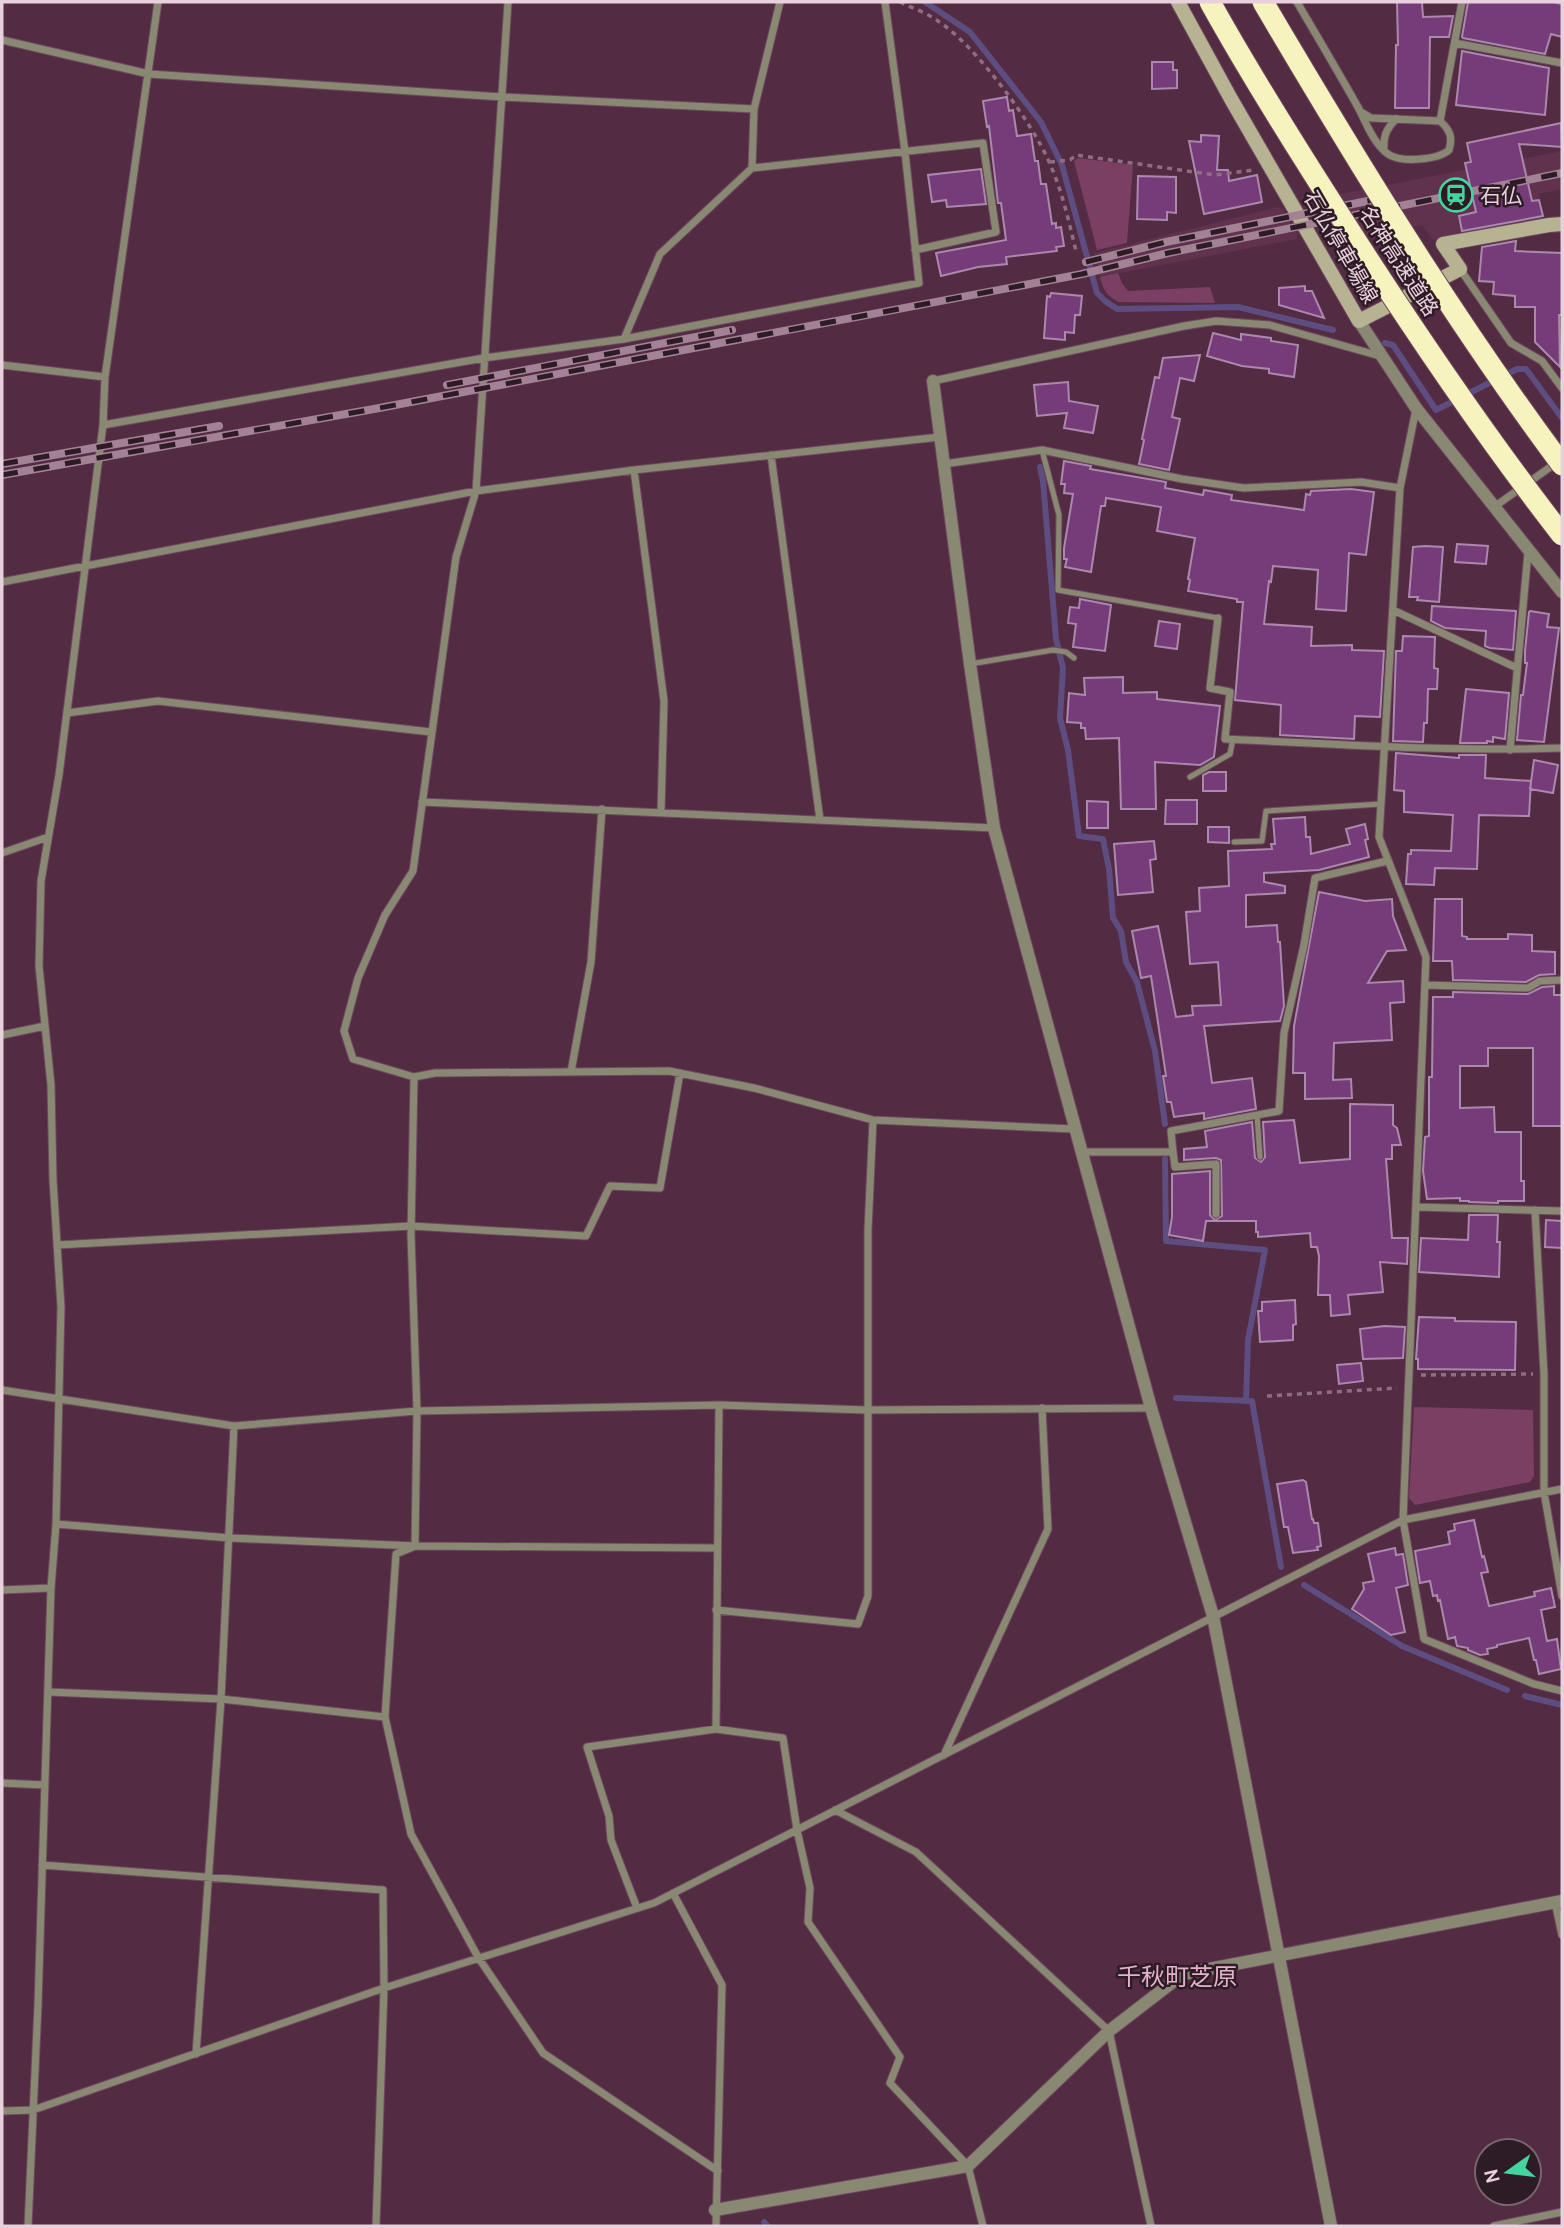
<svg xmlns="http://www.w3.org/2000/svg" width="1564" height="2228" viewBox="0 0 1564 2228" font-family="Cabin,'Noto Sans JP',sans-serif">
<style>
.built{fill:#61324e}
.green{fill:#7b3f63}
.lines{fill:none;stroke-linecap:round;stroke-linejoin:round}
.stream{stroke:#5e4d81;stroke-width:6}
.building{fill:#753c79;stroke:#ab88ad;stroke-width:2}
.service-casing{stroke:#6e495f;stroke-width:7}
.minor-casing{stroke:#6e495f;stroke-width:9}
.tertiary-casing{stroke:#6e495f;stroke-width:14}
.secondary-casing{stroke:#6e495f;stroke-width:16}
.path{stroke:#906e81;stroke-width:3.5;stroke-dasharray:5 5;stroke-linecap:butt}
.service{stroke:#898873;stroke-width:5}
.minor{stroke:#898873;stroke-width:7}
.tertiary{stroke:#898873;stroke-width:12}
.secondary{stroke:#b5b392;stroke-width:14}
.rail-casing{stroke:#a28294;stroke-width:8}
.rail{stroke:#2d1b25;stroke-width:5;stroke-dasharray:16;stroke-linecap:butt}
.motorway-bridge-casing{stroke:#6e495f;stroke-width:23;stroke-linecap:butt}
.motorway-bridge{stroke:#f6f3bf;stroke-width:21}
.labels{text-anchor:middle;dominant-baseline:central;stroke-width:5;stroke-linejoin:round;paint-order:stroke}
.poi-label{font-size:21px;fill:#e9d0dd;stroke:#2d1b25;text-anchor:start}
.street-label{font-size:21px;fill:#e9d0dd;stroke:#2d1b25}
.quarter-label{font-size:24px;fill:#e3b1cc;stroke:#2d1b25}
</style>
<rect width="100%" height="100%" fill="#532b43"/>
<!-- built -->
<path class="built" d="M1562 151V189L1539 194 1543 218 1433 240 1422 225 1335 240 1310 200Z
M1278 207 1284 210 1297 233V239L1100 277 1095 253Z"/>
<!-- green -->
<path class="green" d="M1078 158 1133 165 1127 243 1097 250 1074 161Z
M1118 273 1122 283 1128 291 1210 287 1215 303 1119 302C1107 296 1103 290 1100 277Z
M1414 1407 1533 1410 1534 1476 1530 1482 1415 1505 1409 1498Z"/>
<g class="lines">
<!-- stream -->
<path class="stream" d="M925 2 970 32 1041 122 1062 165 1097 293 1105 301 1117 309 1238 307 1333 330
M1385 343 1393 345 1436 410 1495 380
M1505 375 1517 369H1526L1562 418
M1040 467 1043 481 1056 639 1063 668 1060 718 1068 750 1079 836 1103 839 1109 869 1113 918 1121 931 1126 962 1137 982 1155 1051 1165 1124
M1165 1159 1166 1241 1265 1250 1248 1340 1246 1401
M1176 1398 1252 1401 1281 1567
M1304 1585 1402 1646 1507 1690
M1525 1696 1562 1705
M764 2222 768 2226"/>
</g>
<!-- building -->
<path class="building" d="M1397 2H1422L1423 17 1453 16 1449 37H1430L1429 108H1395L1396 45H1398Z
M1468 2H1553L1562 4V37L1551 34 1545 54 1463 38 1462 37Z
M1462 51 1549 68 1545 115 1456 105Z
M1152 62H1173V70H1177V88L1152 89Z
M1007 97 1009 111 1013 110 1017 136 1031 134 1035 161H1038L1041 184H1046L1052 224 1056 223V228L1061 227 1064 246 1056 247 1057 251 1006 257 1007 264 978 267 941 276 936 253 1006 240 1001 203H998L989 126 987 127 983 101Z
M1561 123 1562 147 1519 144 1532 201 1539 200 1543 216 1462 231 1459 216 1476 212 1465 163 1471 162 1467 143Z
M1201 135 1219 136 1217 170H1228L1229 181 1257 175 1262 202 1204 214 1189 141 1201 142Z
M981 169 986 204 947 207 946 200 932 202 928 175Z
M1138 176 1176 177V213L1167 212V220L1137 219Z
M1516 241 1515 251 1562 253V315H1559L1560 367 1535 342V307H1515V296L1493 294 1494 282 1479 281 1482 247Z
M1305 286V291H1312L1324 318 1279 305V288Z
M1051 293 1082 296 1080 315H1075L1074 333 1065 332V340L1044 338 1047 296 1050 297Z
M1213 333 1241 340V334L1271 338V341L1298 345 1294 377 1269 373V369L1242 366 1207 356Z
M1200 355 1194 381 1180 378 1172 417 1180 419 1169 470 1139 464 1144 440 1142 439 1155 377 1159 378 1163 358Z
M1068 382 1069 401 1098 406 1093 433 1064 428 1067 413 1037 416 1034 385Z
M1064 461 1091 466 1090 469 1166 482 1165 488 1203 495 1204 490 1232 495 1231 500 1304 510 1306 494 1310 495 1311 491 1351 489 1374 492 1366 555 1349 553 1346 611 1316 609 1318 570 1273 566 1271 582 1269 581 1264 624 1312 627 1311 646 1352 645V650L1384 651 1380 717 1355 716 1354 739 1280 735 1281 705 1235 700 1243 602H1237V599L1188 591 1190 580 1188 579 1195 538 1157 531 1161 507 1106 498 1105 506H1101L1091 572 1065 567 1067 559H1064V548L1073 494 1064 493 1065 484H1061Z
M1457 544 1488 546 1486 564 1455 562Z
M1425 546 1443 547 1439 602 1417 600 1418 597H1409L1413 547Z
M1080 599 1111 605 1105 651 1073 647 1076 624 1068 623 1070 607 1079 608Z
M1432 606 1516 611 1513 650 1490 648 1485 646 1486 631 1445 628 1431 621Z
M1530 611 1549 614 1547 627 1559 628 1544 742 1517 740 1521 695H1523L1527 663H1525V651L1529 612Z
M1159 621 1180 624 1177 649 1155 646Z
M1403 636 1435 637 1434 668 1438 669 1437 689H1428L1427 723H1424L1423 742 1393 741 1396 651H1402Z
M1123 677V693L1157 692V699L1220 706 1214 757 1200 765 1155 762 1156 809H1121L1119 738 1086 739 1085 728H1081V723L1067 722 1069 693 1085 695 1084 678Z
M1466 689 1509 693 1505 739 1493 737V742L1487 741V743H1460Z
M1396 753 1459 758V755H1486L1485 778 1531 781 1529 816 1479 815 1477 869 1435 868 1434 885 1406 884 1408 854H1411V850L1451 851 1453 815 1404 812V791L1394 790Z
M1534 760 1558 765 1553 793 1530 789Z
M1209 772H1226V791H1203V775Z
M1166 800H1197V824H1165Z
M1087 801 1108 802V828H1087Z
M1305 817 1306 837H1310L1311 854 1350 844 1346 829 1365 824 1368 839 1365 840 1369 857 1319 870 1264 873V882L1285 886V893L1246 895V927L1277 925 1278 942H1280L1284 1006 1280 1021 1204 1026 1212 1083 1252 1078 1256 1109 1204 1119V1113L1174 1117 1171 1102H1167L1163 1076H1166L1151 976 1141 978 1132 931 1158 926 1176 1017 1193 1015 1192 1006 1221 1005 1218 962 1190 964 1186 912 1200 911 1199 888 1229 886 1228 851 1272 849 1271 844H1275L1273 819Z
M1208 827H1229V843L1208 842Z
M1154 841 1156 859 1150 860 1153 892 1118 895 1114 844Z
M1319 892 1365 901 1392 899 1393 916 1406 950 1387 951 1368 983 1403 981 1404 1002 1390 1003 1392 1040 1334 1043 1333 1080 1351 1079 1352 1098 1305 1099V1073H1293L1294 1026Z
M1435 899H1462V936L1467 937V939H1508V934L1532 935V951L1555 952V974L1539 975 1526 982 1453 980 1452 961H1433Z
M1554 986V995H1562V1126H1533V1048H1488V1066H1460V1108L1494 1107 1495 1132H1521V1181H1524V1201H1498V1203L1469 1202V1201H1460V1198L1427 1199 1423 1171 1425 1137 1429 1136V1077H1432L1433 997H1453V992L1528 994 1542 987Z
M1350 1104 1393 1105V1125L1397 1128 1401 1145H1392V1159H1386L1392 1238H1408L1407 1264 1380 1262 1383 1292 1348 1295 1350 1314 1331 1316 1330 1295H1318L1319 1256 1317 1247H1311L1310 1233 1258 1237V1232H1256V1221H1206L1203 1241 1169 1235 1172 1217V1174L1210 1171V1215L1215 1220 1222 1216 1221 1160 1216 1158 1184 1160V1149L1207 1147 1205 1131 1252 1122 1255 1158 1261 1162 1265 1157 1263 1122 1294 1120 1300 1163 1350 1159Z
M1469 1215H1498L1497 1242H1500L1499 1277 1419 1272 1421 1238 1468 1240Z
M1546 1220 1562 1221V1248L1545 1247Z
M1295 1300 1296 1324 1293 1325V1340L1260 1342 1258 1311H1262V1302Z
M1419 1317 1455 1318V1321L1516 1322 1515 1370 1418 1369V1359H1416Z
M1384 1326 1405 1327 1403 1358 1363 1359 1360 1329Z
M1361 1363 1363 1381 1339 1384 1337 1365Z
M1303 1480 1306 1482 1312 1519H1313L1314 1523H1318L1321 1546 1317 1547 1318 1550 1293 1553 1288 1527H1284L1277 1484Z
M1474 1520 1482 1557 1484 1556 1488 1572 1481 1573 1489 1606 1535 1596 1534 1592 1551 1588 1555 1607 1541 1610 1547 1641 1557 1639 1561 1669 1539 1674 1536 1660H1534L1529 1638 1497 1645V1647L1487 1649 1488 1654 1480 1655 1468 1650V1648L1457 1646 1455 1637 1448 1639 1440 1600 1438 1601 1437 1595 1433 1596 1430 1581 1420 1583 1415 1551 1450 1544 1448 1532 1455 1530 1454 1524Z
M1395 1548 1396 1555 1403 1554 1408 1585 1396 1588 1405 1632 1391 1635 1352 1609 1364 1589 1363 1583 1374 1581 1368 1554Z"/>
<g class="lines">
<defs>
<path id="service" d="M1042 450 1059 515 1058 590 1218 618
M970 664 1053 650 1066 652 1074 658
M1190 777 1230 754 1233 739
M1234 842 1262 841 1266 811 1381 804
M1257 1115 1260 1157"/>
<path id="minor" d="M1297 2C1318 38 1339 73 1359 109 1366 123 1374 144 1388 154 1400 163 1438 160 1449 150 1453 137 1450 130 1440 121L1371 118 1361 112
M2 40 149 74 502 97 754 109
M1455 43 1562 63
M1440 121 1462 2
M1384 150C1383 137 1386 129 1396 119
M752 168 983 143 996 232 915 250
M1460 269 1511 343 1542 361 1562 388
M624 339 660 254 752 168 754 109 780 2
M2 365 105 377
M933 381 1184 326 1216 321 1270 325 1380 356
M1416 409 1400 488 1379 837 1426 957 1403 1520 1424 1639 1534 1684 1562 1691
M103 425 484 358 624 339 919 283 905 152 885 2
M771 455 820 820
M944 464 1042 450 1182 479 1244 488 1361 482 1400 488
M634 470 664 701 661 812
M1494 507 1556 463
M2 582 476 491 634 470 940 437
M1393 610 1517 668
M1218 618 1210 688 1230 692 1225 739C1337 744 1450 752 1562 748
M67 713 158 701 431 732
M1510 750 1528 552
M422 802 994 828
M2 853 48 837
M1425 985 1528 988 1540 981 1562 980
M2 1035 45 1026
M571 1072 591 962 602 809
M414 1077 353 1059 344 1031 358 978 385 915 413 871 456 557 476 491 508 2
M1081 1152H1173L1171 1131 1279 1111 1284 1033 1304 945 1315 878 1387 861
M1173 1152 1175 1167 1216 1164V1214
M1416 1207 1562 1211
M1535 1210 1544 1374V1492L1562 1596
M57 1245 411 1226 586 1236 610 1186 660 1188 680 1073
M2 1390 234 1426 417 1411 719 1405 866 1410 1151 1408
M56 1524 230 1538 415 1546 716 1548
M2 1590 51 1588
M716 1610 858 1624 868 1596V1230L873 1120
M48 1692 221 1699 385 1717
M716 1729 719 1405
M944 1755 1048 1529 1042 1408
M2 1783 45 1785
M835 1810 916 1852 1109 2031 1151 2226
M42 1865 383 1890 384 1988 376 2226
M673 1893 722 1985 716 2226
M1555 1902 1562 1935
M637 1908 611 1840 609 1816 587 1747 716 1729 783 1738 797 1830 810 1888 808 1922 900 2057 890 2083 968 2166 983 2226
M196 2054 221 1699 234 1426
M2 2111 33 2110 384 1988 654 1903 1403 1520 1562 1489
M718 2171 543 2053 478 1957 411 1834 385 1717 396 1554 415 1546 417 1411 411 1235 414 1077 435 1073 669 1071 754 1088 873 1120 1074 1129
M28 2226 38 2005 51 1588 56 1524 61 1307 53 1180 51 1085 39 966 41 881 59 775 103 425 105 377 158 2
M1494 2226 1562 2212"/>
<path id="tertiary" d="M1359 321 1416 408 1562 592
M933 381 970 664 994 828 1151 1408 1213 1616 1331 2226
M715 2210 968 2166 1109 2031 1183 1974 1562 1901"/>
<path id="secondary" d="M1178 2 1231 99 1359 321 1460 269 1443 244 1549 225 1562 224"/>
</defs>
<!-- service casing -->
<use href="#service" class="service-casing"/>
<!-- minor casing -->
<use href="#minor" class="minor-casing"/>
<!-- tertiary casing -->
<use href="#tertiary" class="tertiary-casing"/>
<!-- secondary casing -->
<use href="#secondary" class="secondary-casing"/>
<!-- path -->
<path class="path" d="M900 2C912 8 927 13 938 21 975 45 1033 123 1050 164 1062 191 1069 222 1076 251
M1050 162 1070 160 1076 155 1215 175 1254 170
M1421 1375 1533 1374
M1267 1396 1397 1388"/>
<!-- service -->
<use href="#service" class="service"/>
<!-- minor -->
<use href="#minor" class="minor"/>
<!-- tertiary -->
<use href="#tertiary" class="tertiary"/>
<!-- secondary -->
<use href="#secondary" class="secondary"/>
<defs>
<path id="rail" d="M1086 262 1166 242 1387 197
M447 385 732 330
M2 464 219 426
M2 475 374 409 1082 274 1168 253 1562 173"/>
</defs>
<!-- rail casing -->
<use href="#rail" class="rail-casing"/>
<!-- rail -->
<use href="#rail" class="rail"/>
<defs>
<path id="motorway-bridge" d="M1210 2C1252 78 1299 152 1346 225 1414 331 1485 436 1562 535
M1263 2C1356 160 1452 317 1562 465"/>
</defs>
<!-- motorway-bridge casing -->
<use href="#motorway-bridge" class="motorway-bridge-casing"/>
<!-- motorway-bridge -->
<use href="#motorway-bridge" class="motorway-bridge"/>
</g>
<!-- icons -->
<defs>
<symbol id="station-ring" viewBox="-11 -11 22 22"><circle r="9.5" fill="#2d1b25" stroke="#44d4a0" stroke-width="1.5"/><path d="M-3-6H3Q5-6 5-4V2Q5 4 3 4L4.5 6H3L1.5 4h-3L-3 6H-4.5L-3 4Q-5 4-5 2V-4Q-5-6-3-6ZM-3.5-4v3h7v-3ZM-3.5 1v1.5H-2V1ZM2 1v1.5H3.5V1Z" fill="#44d4a0"/></symbol>
</defs>
<g fill-rule="evenodd">
<use href="#station-ring" x="1437" y="176" width="38" height="38"/>
</g>
<g class="labels">
<!-- poi labels -->
<g class="poi-label">
<text x="1480" y="195">石仏</text>
</g>
<!-- street labels -->
<g class="street-label">
<text transform="translate(1341 247) rotate(60)">石仏停車場線</text>
<text transform="translate(1399 261) rotate(57)">名神高速道路</text>
</g>
<!-- quarter labels -->
<g class="quarter-label">
<text x="1177" y="1976">千秋町芝原</text>
</g>
</g>
<!-- border -->
<rect width="1564" height="2228" fill="none" stroke="#e9d0dd" stroke-width="7"/>
<!-- north arrow -->
<g transform="translate(1508 2172) rotate(256)"><circle r="33" fill="#2d1b25" stroke="#78636f" stroke-width="2"/>
<path d="M0-5L12 26L0 18L-12 26Z" fill="#44d4a0"/>
<text y="-10" font-size="19" font-weight="bold" text-anchor="middle" fill="#e9d0dd">N</text>
</g>
</svg>
